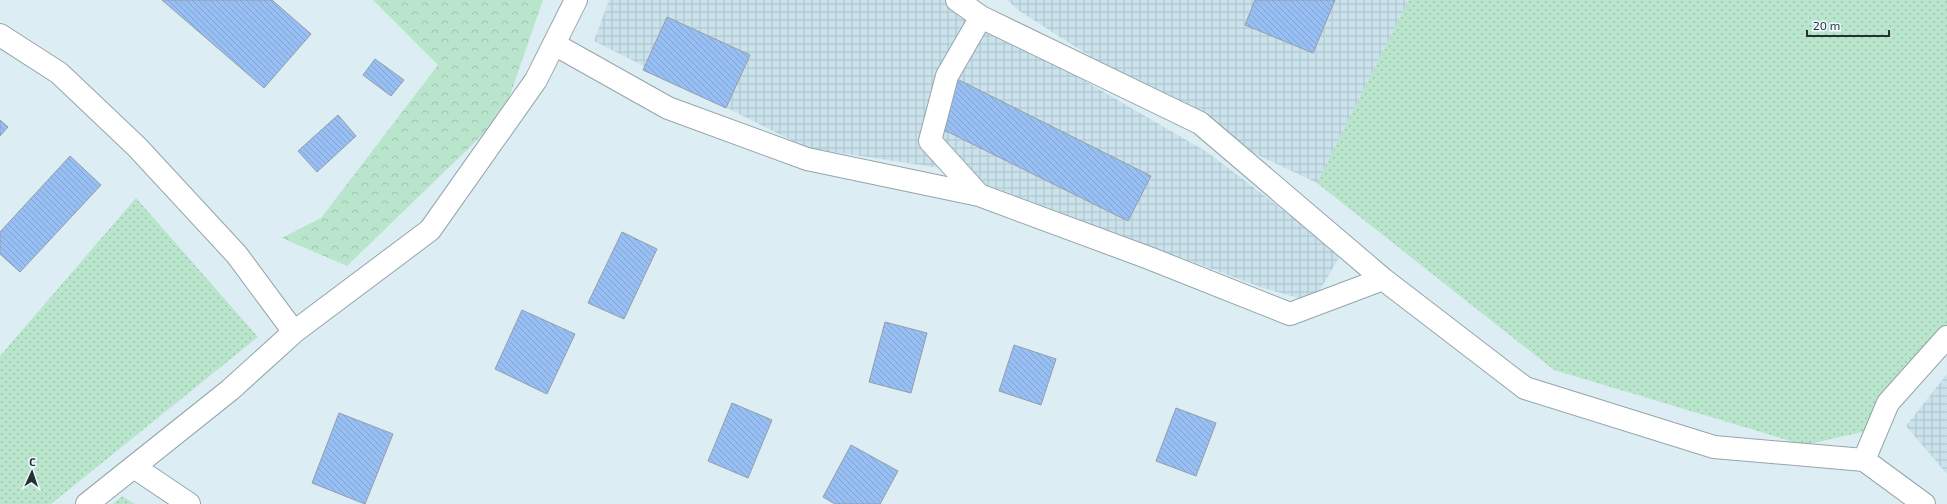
<svg xmlns="http://www.w3.org/2000/svg" width="1947" height="504" viewBox="0 0 1947 504" font-family="'Exo 2',sans-serif">
<style>
.industrial{fill:url(#industrial-grid)}
.grass{fill:url(#grass-dots)}
.forest{fill:url(#forest-crowns)}
.building{fill:url(#building-back-hatch);stroke:#959da9}
.lines{fill:none;stroke-linecap:round;stroke-linejoin:round}
.minor-casing{stroke:#95a5ab;stroke-width:24}
.minor{stroke:#fff;stroke-width:22}
</style>
<defs>
<pattern id="industrial-grid" width="8" height="8" patternUnits="userSpaceOnUse"><rect width="8" height="8" fill="#cae2ec"/><path d="M0 4h8M4 0v8" fill="none" stroke="#aec2cb"/></pattern>
<pattern id="grass-dots" width="8" height="8" patternUnits="userSpaceOnUse"><rect width="8" height="8" fill="#b8e5cb"/><path d="M2 2h.1M6 6h.1" fill="none" stroke="#9ec5af" stroke-width="1.8" stroke-linecap="round"/></pattern>
<pattern id="forest-crowns" width="20" height="18" patternUnits="userSpaceOnUse"><rect width="20" height="18" fill="#b8e5cb"/><path d="M2 6a3 3 0 1 1 6 0M12 15a3 3 0 1 1 6 0" fill="none" stroke="#9ec5af"/></pattern>
<pattern id="building-back-hatch" width="6" height="6" patternUnits="userSpaceOnUse"><rect width="6" height="6" fill="#98bff3"/><path d="M-1 5l2 2M0 0l6 6M5-1l2 2" fill="none" stroke="#83a4d1"/></pattern>
</defs>
<rect width="100%" height="100%" fill="#dcedf4"/>
<!-- industrial -->
<path class="industrial" d="M609 0H955L966 12 1207 152 1341 254 1313 302 1263 288 941 168 807 148 594 41Z
M1007 0H1409L1317 183 1247 150 1174 110 1018 10Z
M1947 374V474L1906 426Z"/>
<!-- grass -->
<path class="grass" d="M1409 0H1947V331L1880 428 1804 445 1554 370 1317 183Z
M136 198 258 337 51 504H0V356Z
M122 496 135 504H113Z"/>
<!-- forest -->
<path class="forest" d="M373 0H543L503 115 347 266 282 238 321 218 438 65Z"/>
<!-- building -->
<path class="building" d="M162 0H272L311 34 264 88Z
M1255 0H1335L1313 53 1245 25Z
M667 17 750 55 726 108 643 70Z
M375 59 404 80 391 96 363 75Z
M957 79 1151 176 1128 221 934 125Z
M338 115 356 136 317 172 298 151Z
M0 120 8 127 0 136Z
M70 156 101 185 20 272 0 254V232Z
M622 232 657 249 624 319 588 303Z
M522 310 575 334 547 394 495 369Z
M885 322 927 333 911 393 869 382Z
M1014 345 1056 359 1041 405 999 391Z
M732 403 772 420 748 478 708 461Z
M1176 408 1216 423 1196 476 1156 461Z
M339 413 393 434 365 504 312 483Z
M851 445 898 471 880 504H835L823 497Z"/>
<g class="lines">
<defs>
<path id="minor" d="M957 0 981 17 1200 123 1383 279 1525 388 1714 447 1864 460 1924 504
M0 35 59 73 137 147 237 255 294 332
M554 44 668 108 807 159 979 195 1149 258 1290 314 1383 279
M979 195 930 141 947 76 981 17
M1864 460 1888 403 1947 337
M134 467 189 504
M87 504 230 390 294 332 430 230 536 80 576 0"/>
</defs>
<!-- minor casing -->
<use href="#minor" class="minor-casing"/>
<!-- minor -->
<use href="#minor" class="minor"/>
</g>
<!-- north arrow -->
<g transform="translate(32 472) rotate(3)" stroke="#ecfaff" stroke-width="3" paint-order="stroke">
<path d="M0-3L7 15L0 10L-7 15Z" fill="#292f32"/>
<text y="-6" font-size="11" font-weight="bold" text-anchor="middle" fill="#292f32">С</text>
</g>
<!-- scale -->
<path d="M1807 30v6h82v-6" fill="none" stroke="#292f32" stroke-width="2"/>
<text x="1813" y="30" font-size="12" fill="#292f32" stroke="#ecfaff" stroke-width="3" paint-order="stroke">20 m</text>
</svg>
